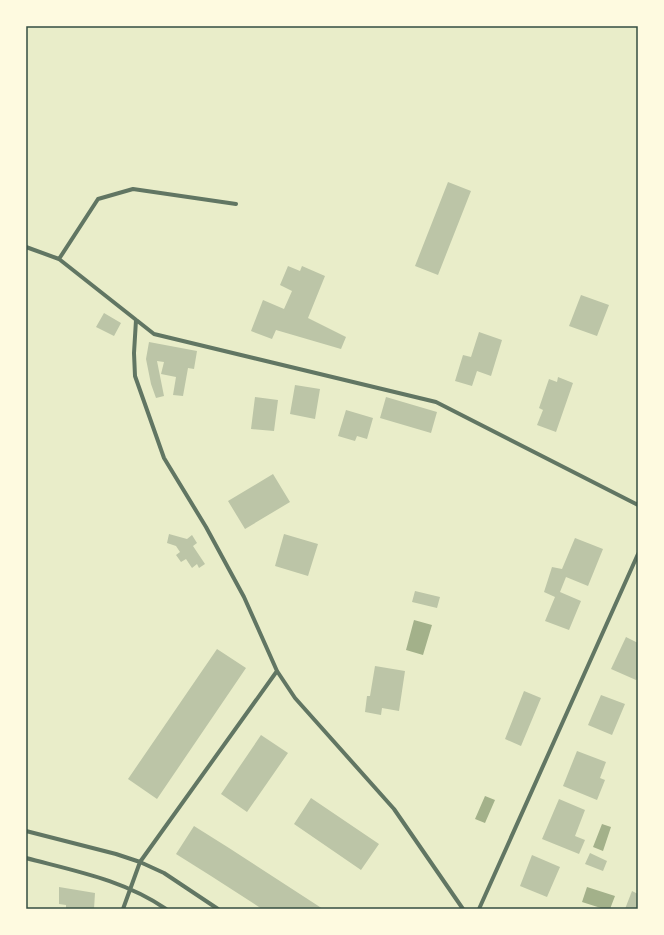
<svg xmlns="http://www.w3.org/2000/svg" width="664" height="935" viewBox="0 0 664 935" font-family="Lato,sans-serif">
<style>
.water{fill:#a3b18a}
.building{fill:#bcc5a7}
.lines{fill:none;stroke-linecap:round;stroke-linejoin:round}
.minor{stroke:#617663;stroke-width:4}
.neatline{fill:none;stroke:#344e41;stroke-width:1.5}
</style>
<rect width="100%" height="100%" fill="#e9edc9"/>
<!-- water -->
<path class="water" d="M414 620 432 625 423 655 406 650Z
M485 796 495 800 485 823 475 819Z
M602 824 611 827 603 851 593 847Z
M587 887 615 896 610 909H604L582 902Z"/>
<!-- building -->
<path class="building" d="M448 182 471 191 438 275 415 266Z
M288 266 300 271 302 266 325 276 308 318 346 337 341 349 276 330 272 339 251 331 263 300 284 309 292 291 280 285Z
M581 295 609 305 597 336 569 326Z
M104 313 121 323 114 336 96 327Z
M479 332 502 340 491 376 477 371 472 386 455 381 463 355 471 357Z
M149 342 197 351 194 369 188 368 183 396 173 395 176 377 161 374 164 362 157 361 164 396 156 398 151 384 146 359Z
M558 377 573 383 556 432 537 425 543 410 539 408 549 379 557 382Z
M295 385 320 389 315 419 290 414Z
M255 397 278 400 274 431 251 429Z
M386 397 437 412 431 433 380 418Z
M346 410 373 418 367 439 357 436 355 441 338 436Z
M273 474 290 502 245 529 228 501Z
M169 534 187 539 192 535 197 543 193 546 205 564 199 568 197 564 192 568 186 559 181 562 176 555 180 552 176 546 167 543Z
M284 534 318 544 308 576 275 566Z
M575 538 603 549 588 586 566 577 560 592 581 601 569 630 545 621 555 597 544 592 552 567 562 569Z
M415 591 440 597 437 608 412 602Z
M626 637 638 643V676L636 680 611 669Z
M217 649 246 668 157 799 128 779Z
M375 666 405 671 399 711 382 708 381 715 365 712 367 696H370Z
M524 691 541 698 521 746 505 739Z
M601 695 625 704 612 735 588 725Z
M261 735 288 753 247 812 221 794Z
M577 751 606 762 600 778 605 780 597 800 563 786Z
M311 798 379 844 361 870 294 824Z
M559 799 585 810 575 836 585 840 579 854 542 839Z
M194 826 229 848 323 909H262L211 876 176 854Z
M590 853 607 861 603 871 585 864Z
M532 855 560 867 547 897 520 886Z
M59 887 95 893 94 909H66V905L59 904Z
M632 891 638 894V909H625Z"/>
<g class="lines">
<!-- minor -->
<path class="minor" d="M26 247 59 259 154 334 436 402 638 505
M59 259 98 199 133 189 236 204
M136 320 134 353 135 376 164 458 206 527 244 597 277 671 295 698 394 809 463 909
M26 831 116 854 140 862 164 873 218 909
M26 858C75 871 124 880 166 909
M123 909 140 862 277 671
M479 909 638 554"/>
</g>
<!-- border -->
<rect width="664" height="935" fill="none" stroke="#fefae0" stroke-width="54"/>
<rect x="27" y="27" width="610" height="881" class="neatline"/>
</svg>
